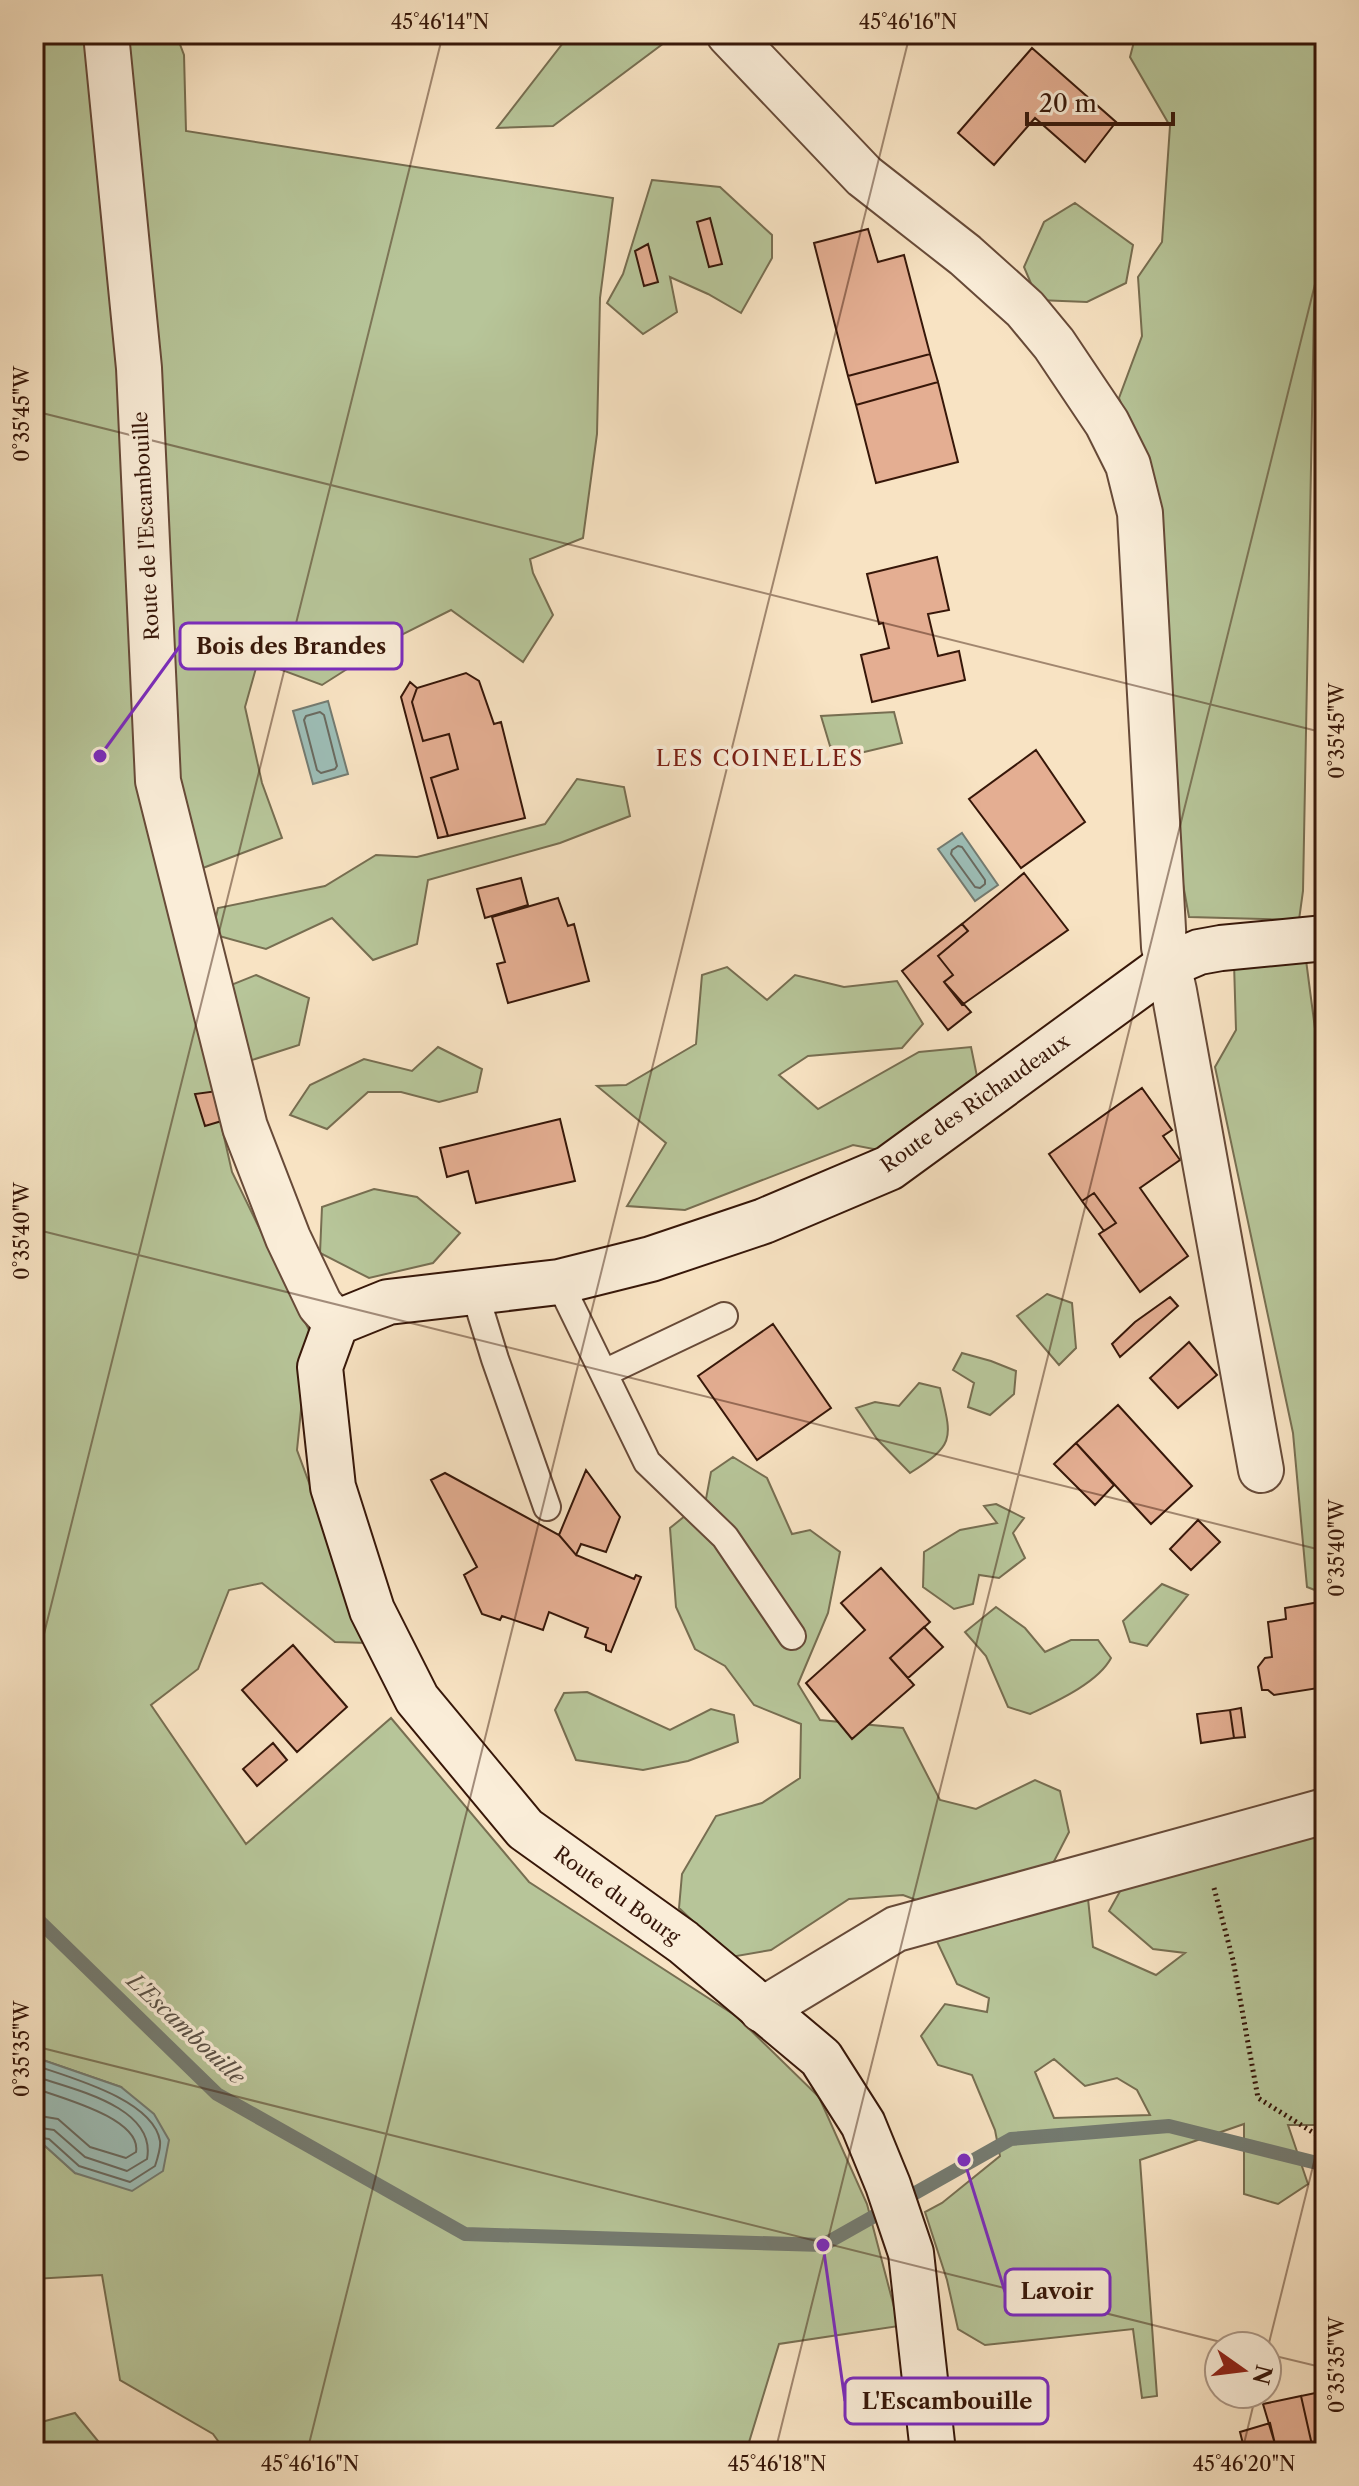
<svg xmlns="http://www.w3.org/2000/svg" width="1359" height="2486" viewBox="0 0 1359 2486" font-family="'Libre Caslon Text',serif">
<style>
.green{fill:#b7c599;stroke:#776e51;stroke-width:2;fill-rule:evenodd}
.water{fill:#9dbeb7;stroke:#747b71;stroke-width:2}
.lines{fill:none;stroke-linecap:round;stroke-linejoin:round}
.shore{stroke:#6a6a60;stroke-width:2}
.stream{stroke:#747b71;stroke-width:14}
.building{fill:#e4ae92;stroke:#371709;stroke-width:2}
.lane-casing{stroke:#674a38;stroke-width:30}
.street-casing{stroke:#674a38;stroke-width:48}
.secondary-casing{stroke:#371709;stroke-width:48}
.path{stroke:#371709;stroke-width:5;stroke-dasharray:2 4;stroke-linecap:butt}
.lane{stroke:#faedd8;stroke-width:26}
.street{stroke:#faedd8;stroke-width:44}
.secondary{stroke:#faedd8;stroke-width:44}
.rail{stroke:#371709;stroke-width:6;stroke-dasharray:14 14;stroke-linecap:butt}
.ticks{fill:none;stroke:#371709;stroke-width:2;stroke-opacity:0.45}
.labels{text-anchor:middle;dominant-baseline:central;stroke-width:7;stroke-linejoin:round;paint-order:stroke}
.street-label{font-size:20px;fill:#371709;stroke:#faedd8}
.neighbourhood-label{font-size:22px;letter-spacing:2px;fill:#7a1f14;stroke:#faedd8}
.water-label{font-size:22px;font-style:italic;fill:#5b5146;stroke:#faedd8}
.leader{fill:none;stroke:#7b2cbf;stroke-width:3}
.callout-dot{fill:#7b2cbf;stroke:#faedd8;stroke-width:3}
.callout{fill:#faedd8;stroke:#7b2cbf;stroke-width:3}
.callout-label{font-size:22px;text-anchor:middle;font-weight:bold;fill:#371709}
.neatline{fill:none;stroke:#371709;stroke-width:3}
.ticks-label{font-size:20px;text-anchor:middle;fill:#371709}
</style>
<rect width="100%" height="100%" fill="#f8e3c3"/>
<filter id="stains"><feTurbulence type="fractalNoise" baseFrequency=".0025" numOctaves="4"/><feColorMatrix values="0 0 0 0 .2 0 0 0 0 .09 0 0 0 0 .02 0 0 0 .5 -.17"/></filter>
<radialGradient id="worn" r=".72"><stop offset=".6" stop-color="#630" stop-opacity="0"/><stop offset="1" stop-color="#630" stop-opacity=".3"/></radialGradient>
<!-- green -->
<path class="green" d="M34 34H176L184 55 186 131 613 198 600 298 597 434 583 538 530 559 533 573 553 615 523 662 451 610 399 636 322 685 258 661 245 707 262 783 282 838 166 882 232 1172 309 1330 297 1450 368 1643 335 1642 262 1583 229 1590 198 1669 151 1705 246 1844 391 1718 529 1882 736 2016 819 2097 867 2204 899 2326 779 2344 746 2452H226L213 2434 120 2380 102 2275 34 2279V2145H44L75 2173 121 2087 34 2057Z
M570 34H676L553 126 497 128Z
M1136 34H1325V195L1314 308 1303 891 1299 920 1189 917 1168 802 1159 504 1119 398 1142 336 1138 277 1162 242 1170 126 1130 57Z
M652 180 720 187 772 235V258L741 313 708 294 670 277 677 312 643 334 607 303 623 274Z
M1075 203 1133 245 1126 283 1087 302 1038 300 1024 267 1044 222Z
M894 712 902 743 856 754 830 746 821 716Z
M577 779 624 787 630 816 560 843 428 880 417 944 373 960 332 918 266 949 212 934 218 908 325 886 376 855 417 857 545 824Z
M1306 960 1325 1105V1594L1307 1587 1293 1433 1215 1067 1236 1030 1234 963Z
M727 967 767 1000 795 975 844 987 897 981 923 1024 902 1048 808 1056 779 1075 818 1109 919 1052 971 1047 980 1091 889 1152 853 1145 685 1210 627 1206 666 1143 597 1086 626 1085 696 1044 702 975Z
M256 975 309 998 299 1045 249 1061 221 989Z
M438 1047 482 1069 477 1092 439 1102 401 1092H368L327 1129 290 1115 310 1085 364 1059 412 1071Z
M374 1189 417 1197 460 1233 433 1263 369 1278 320 1253 322 1207Z
M1047 1294 1072 1303 1076 1348 1059 1365 1017 1316Z
M962 1353 991 1361 1016 1371 1014 1394 990 1415 968 1407 974 1383 953 1370Z
M919 1383 940 1388C952 1439 956 1444 910 1473L877 1439 856 1408 875 1402 899 1406Z
M733 1457 767 1478 792 1534 810 1530 840 1552 828 1613 798 1684 820 1720 903 1728 940 1800 976 1809 1035 1780 1060 1791 1069 1832 1049 1871 1087 1889 1093 1947 1156 1975 1185 1953 1153 1949 1109 1911 1128 1877 1325 1828V2125H1288L1308 2184 1278 2204 1244 2194V2124L1140 2160 1157 2396 1142 2398 1133 2329 985 2345 958 2329 947 2280 925 2212 942 2203 1000 2156 995 2130 972 2075 938 2065 921 2036 945 2004 987 2012 989 1998 957 1984 933 1933 927 1904 903 1895 849 1899 771 1950 731 1957 679 1908 682 1874 716 1816 762 1803 800 1778 801 1724 754 1705 725 1666 695 1649 676 1607 670 1528 706 1499 711 1472ZM1054 2059 1085 2086 1117 2078 1137 2090 1150 2115 1054 2118 1035 2072Z
M996 1504 1024 1518 1013 1533 1025 1558 999 1578 979 1575 973 1604 954 1609 923 1587 924 1552 960 1530 997 1523 984 1506Z
M1162 1584 1188 1595 1147 1646 1130 1642 1123 1621Z
M996 1607 1025 1628 1045 1652 1071 1640H1098L1111 1658C1098 1683 1055 1702 1030 1714L1008 1707 986 1656 965 1632Z
M587 1692 670 1730 711 1709 734 1715 738 1742 688 1761 643 1770 576 1760 555 1710 564 1693Z
M75 2413 107 2452H34V2424Z"/>
<!-- water -->
<path class="water" d="M328 701 348 774 313 784 293 711Z
M962 833 998 885 975 901 938 849Z
M34 2057 121 2087 154 2114 169 2140 163 2171 132 2191 75 2173 44 2145H34Z"/>
<g class="lines">
<!-- shore -->
<path class="shore" d="M320 712 324 715 337 766 335 769 321 773 317 770 304 720 306 716Z
M958 846 962 847 985 880V884L980 888 975 887 951 854 952 850Z
M34 2065C68 2077 153 2099 160 2141 161 2148 157 2160 155 2166L130 2182 79 2166 49 2139 34 2137
M34 2076C71 2089 157 2106 147 2159L127 2171 85 2157 54 2130 34 2127
M34 2088C58 2097 142 2118 136 2152L126 2158 90 2147 58 2119 34 2115"/>
<!-- stream -->
<path class="stream" d="M34 1916 217 2094 465 2234 823 2245 1011 2139 1169 2126 1325 2165"/>
</g>
<!-- building -->
<path class="building" d="M1032 48 1116 122 1085 162 1035 118 994 165 958 133Z
M710 218 722 264 709 267 697 222Z
M868 229 878 262 904 255 930 354 848 376 814 243Z
M648 244 658 282 644 286 635 251Z
M930 354 938 382 856 405 848 376Z
M938 382 958 462 876 483 856 405Z
M937 557 949 610 928 614 938 656 959 651 965 680 872 702 861 655 889 648 883 623 879 624 867 574Z
M466 673 479 681 494 724 501 722 525 818 448 836 431 778 458 769 449 734 423 741 412 702 417 688Z
M410 682 417 688 412 702 423 741 449 734 458 769 431 778 448 836 438 838 401 697Z
M1036 750 1085 822 1021 868 969 799Z
M1024 873 1068 930 962 1005 944 982 953 975 938 956 968 931 962 924Z
M521 878 528 905 485 918 477 889Z
M558 898 568 926 574 924 589 981 508 1003 497 964 505 962 492 917Z
M962 924 968 931 938 956 953 975 944 982 971 1012 948 1030 902 971Z
M1142 1088 1172 1130 1163 1136 1180 1160 1140 1188 1188 1256 1140 1292 1099 1234 1116 1223 1094 1193 1082 1201 1049 1154Z
M217 1091 225 1120 205 1126 195 1094Z
M560 1119 575 1181 476 1203 468 1171 447 1177 440 1148Z
M1094 1193 1116 1223 1104 1231 1082 1201Z
M1170 1297 1178 1306 1120 1357 1112 1344 1135 1322Z
M773 1324 831 1408 757 1460 698 1376Z
M1189 1342 1217 1375 1178 1408 1150 1378Z
M1118 1405 1192 1486 1151 1524 1076 1443Z
M1076 1443 1114 1485 1095 1505 1054 1464Z
M586 1470 620 1517 606 1552 581 1544 576 1555 559 1535Z
M445 1473 559 1535 576 1555 634 1579 636 1575 641 1577 611 1652 606 1650V1645L585 1637 588 1628 549 1612 543 1630 502 1616 500 1620 482 1614 464 1575 477 1567 431 1480Z
M1198 1520 1220 1542 1191 1570 1170 1549Z
M881 1568 930 1622 890 1658 914 1685 852 1739 806 1683 865 1630 841 1603Z
M1325 1601V1687L1274 1695 1268 1690H1262L1258 1667 1265 1658 1272 1657 1268 1622 1286 1619 1285 1608Z
M924 1627 943 1647 908 1678 890 1658Z
M293 1645 347 1707 297 1752 242 1690Z
M1241 1708 1245 1737 1234 1738 1230 1710Z
M1230 1710 1234 1738 1201 1743 1197 1714Z
M273 1743 287 1760 257 1786 243 1769Z
M1325 2391V2442L1312 2445 1301 2396Z
M1301 2396 1312 2445 1325 2442V2452H1272L1271 2445 1275 2444 1263 2404Z
M1270 2423 1275 2444 1271 2445 1272 2452H1245L1240 2432Z"/>
<g class="lines">
<defs>
<path id="lane" d="M559 1282 647 1462 725 1537 792 1636
M475 1294 495 1359 547 1507
M604 1373 724 1316"/>
<path id="street" d="M106 34 139 368 158 781 245 1127 288 1238 320 1305 336 1323
M729 34 864 176 965 255 1025 309 1054 344 1107 423 1128 465 1140 513 1164 947 1174 991 1261 1470
M762 2010 896 1929 1325 1811"/>
<path id="secondary" d="M933 2452 911 2253 888 2185 863 2124 821 2058 683 1942 525 1829 417 1699 372 1610 333 1487 320 1367 336 1323 388 1302 559 1282 651 1259 764 1221 889 1168 1166 966 1199 952 1221 948 1325 938"/>
</defs>
<!-- lane casing -->
<use href="#lane" class="lane-casing"/>
<!-- street casing -->
<use href="#street" class="street-casing"/>
<!-- secondary casing -->
<use href="#secondary" class="secondary-casing"/>
<!-- path -->
<path class="path" d="M1214 1888 1233 1960 1258 2098 1325 2140"/>
<!-- lane -->
<use href="#lane" class="lane"/>
<!-- street -->
<use href="#street" class="street"/>
<!-- secondary -->
<use href="#secondary" class="secondary"/>
<!-- rail -->
<path class="rail" d="M1325 496 1323 632 1325 719"/>
</g>
<!-- ticks -->
<path class="ticks" d="M34 411 1325 733M34 1229 1325 1551M34 1674 443 34M34 2046 1237 2346M1267 2351 1325 2118M1267 2354 1325 2368M307 2452 910 34M775 2452 1325 244M1242 2452 1256 2394"/>
<g class="labels">
<!-- street labels -->
<g class="street-label">
<text transform="translate(146 526) rotate(-93)">Route de l'Escambouille</text>
<text transform="translate(975 1103) rotate(-35)">Route des Richaudeaux</text>
<text transform="translate(617 1895) rotate(36)">Route du Bourg</text>
</g>
<!-- neighbourhood labels -->
<g class="neighbourhood-label">
<text x="760" y="758">LES COINELLES</text>
</g>
<!-- water labels -->
<g class="water-label">
<text transform="translate(186 2029) rotate(43)">L'Escambouille</text>
</g>
</g>
<!-- callouts -->
<path class="leader" d="M100 756L180 646M964 2160L1005 2292M823 2245L845 2401"/>
<g class="callout-dot">
<circle cx="100" cy="756" r="8"/>
<circle cx="964" cy="2160" r="8"/>
<circle cx="823" cy="2245" r="8"/>
</g>
<g class="callout">
<rect x="180" y="623" width="222" height="46" rx="8"/>
<rect x="1005" y="2269" width="105" height="46" rx="8"/>
<rect x="845" y="2378" width="203" height="46" rx="8"/>
</g>
<g class="callout-label">
<text x="291" y="654">Bois des Brandes</text>
<text x="1057" y="2299">Lavoir</text>
<text x="947" y="2409">L'Escambouille</text>
</g>
<!-- margin -->
<rect width="1359" height="2486" fill="none" stroke="#f8e3c3" stroke-width="88"/>
<!-- north arrow -->
<g transform="translate(1243 2370) rotate(104)"><circle r="38" fill="#faedd8" stroke="#ac9785" stroke-width="2"/>
<path d="M0-6L14 30L0 20L-14 30Z" fill="#8f2418"/>
<text y="-12" font-size="22" font-weight="bold" text-anchor="middle" fill="#371709">N</text>
</g>
<!-- scale -->
<path d="M1027 112v12h146v-12" fill="none" stroke="#371709" stroke-width="4"/>
<text x="1039" y="112" font-size="24" fill="#371709" stroke="#faedd8" stroke-width="6" paint-order="stroke">20 m</text>
<rect x="44" y="44" width="1271" height="2398" class="neatline"/>
<g class="ticks-label">
<text x="440" y="29">45°46'14"N</text>
<text x="908" y="29">45°46'16"N</text>
<text transform="translate(22 414) rotate(-90)" y="7">0°35'45"W</text>
<text transform="translate(1337 731) rotate(-90)" y="7">0°35'45"W</text>
<text transform="translate(22 1231) rotate(-90)" y="7">0°35'40"W</text>
<text transform="translate(1337 1548) rotate(-90)" y="7">0°35'40"W</text>
<text transform="translate(22 2049) rotate(-90)" y="7">0°35'35"W</text>
<text transform="translate(1337 2365) rotate(-90)" y="7">0°35'35"W</text>
<text x="310" y="2471">45°46'16"N</text>
<text x="777" y="2471">45°46'18"N</text>
<text x="1244" y="2471">45°46'20"N</text>
</g>
<rect width="100%" height="100%" filter="url(#stains)"/>
<rect width="100%" height="100%" fill="url(#worn)"/>
</svg>
